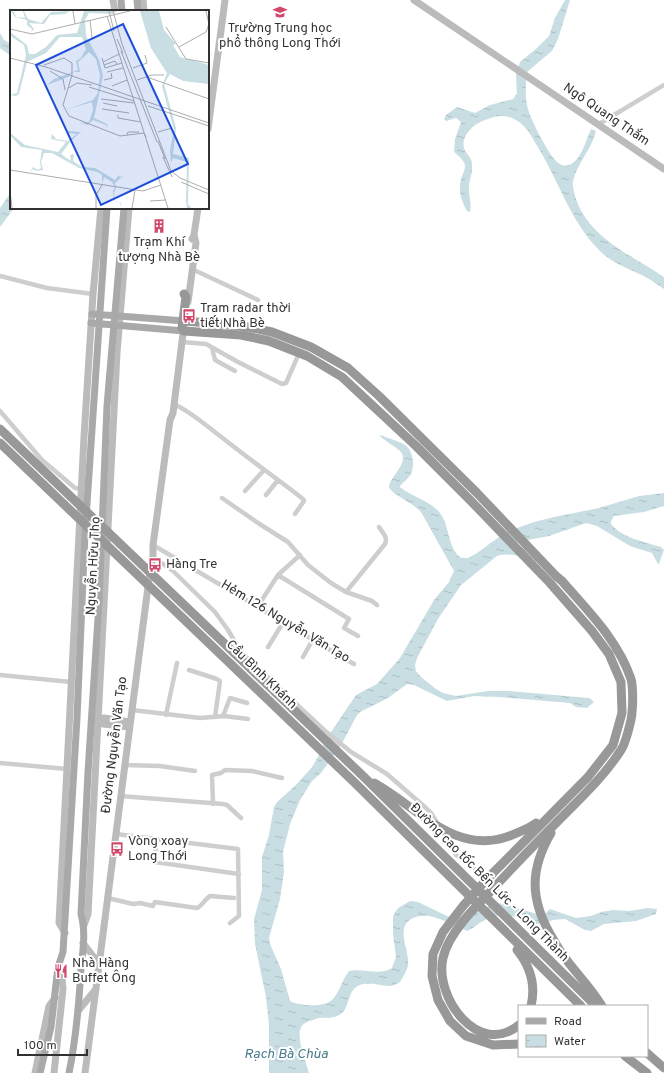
<svg xmlns="http://www.w3.org/2000/svg" width="664" height="1073" viewBox="0 0 664 1073" font-family="Overpass,sans-serif">
<style>
.water{fill:url(#water-ripples)}
.lines{fill:none;stroke-linecap:round;stroke-linejoin:round}
.street{stroke:#cecece;stroke-width:4.5}
.secondary{stroke:#bbb;stroke-width:7}
.primary{stroke:#a9a9a9;stroke-width:7}
.highway{stroke:#989898;stroke-width:9}
.labels{text-anchor:middle;dominant-baseline:central;stroke-width:4;stroke-linejoin:round;paint-order:stroke}
.poi-label{font-size:13px;fill:#313131;stroke:#fff;text-anchor:start}
.street-label{font-size:13px;fill:#313131;stroke:#fff}
.water-label{font-size:14px;font-style:italic;fill:#487c8a;stroke:#fff}
.inset-road{fill:none;stroke:#adadad;stroke-width:1}
.view{fill:#1d4ed8;fill-opacity:0.15;stroke:#1d4ed8;stroke-width:2}
.inset-edge{fill:none;stroke:#313131;stroke-width:2}
</style>
<defs>
<pattern id="water-ripples" width="26" height="14" patternUnits="userSpaceOnUse"><rect width="26" height="14" fill="#c8dee3"/><path d="M2 4q2-2 4 0t4 0M15 11q2-2 4 0t4 0" fill="none" stroke="#acbfc3"/></pattern>
</defs>
<rect width="100%" height="100%" fill="#fff"/>
<!-- water -->
<path class="water" d="M565 0H570L558 39 552 51 528 71 526 74C526 84 525 96 527 105 529 117 548 154 557 162 561 165 564 167 569 165 581 161 586 140 591 129L596 131C592 149 577 163 573 181 572 186 574 191 575 196 587 237 631 255 664 277V289C659 286 654 282 649 279 632 269 613 265 599 250 571 222 559 182 539 149 533 140 529 129 519 122 509 115 500 114 488 119 478 122 470 127 465 137 459 152 472 154 472 164 473 172 470 178 469 185 468 194 472 203 470 212L467 211C463 204 459 195 460 186 461 168 474 168 454 152L455 139 461 122 456 118 446 121 444 119 446 115 457 107 475 113 490 105 513 99 517 94 516 74 520 62 537 48 549 36 555 18Z
M0 33 4 40 11 44V56L0 48Z
M11 192V208H14L0 227V208Z
M381 435C388 439 398 440 405 445 413 450 415 466 411 474 408 479 403 482 400 486V487C412 497 429 500 440 513 450 526 447 547 461 558H468L477 553 506 532 534 522 554 517 599 508 639 496 664 493V506L644 512 614 516 611 521V524C622 538 645 542 661 547L664 550 659 564H658L652 553 630 546 597 526 586 523 549 536 517 542C522 551 533 551 542 556 547 559 551 565 556 569 536 564 517 550 497 556L461 585 438 619 417 658 415 665 416 671 421 677 436 689 443 693 456 696 488 691H509L589 698 592 700 594 702 587 708 576 707 570 703 499 697 474 696 447 701 414 685 407 684 388 698 360 712 357 715 340 747 321 773 312 781 300 800 290 824 283 852 284 872 280 899 269 938 270 944 281 969 290 1001C299 1006 325 1008 333 999 340 991 342 980 349 971 363 968 380 976 392 968L396 957 393 934V916L398 908 410 901 418 902 447 916 456 919 498 903 541 915 546 913 550 909 576 918 591 916 601 912 613 910 629 911 648 908 657 909 656 914 636 921 604 924 591 931 585 930 565 919 553 920 541 924H537C518 917 501 910 483 921 477 924 473 929 467 931 456 926 440 918 429 916 423 915 416 916 411 919 395 929 410 951 408 965 407 971 403 977 400 982 397 984 393 986 389 986 378 986 367 980 356 987 347 994 349 1011 339 1015 333 1019 325 1017 318 1018 314 1020 307 1021 304 1024 293 1031 306 1062 309 1073H269V1025L266 997 255 944 254 919 262 890V857L269 835 274 807 277 802 296 785 312 767 318 757 325 741 356 695 377 684 400 658 434 600 449 582 454 571 421 512C412 502 398 498 389 488 388 477 411 463 400 451 395 446 386 442 380 436Z"/>
<g class="lines">
<!-- street -->
<path class="street" d="M599 124 664 85
M192 269 258 300
M0 276 47 288 93 294
M182 342 206 344 238 362 282 384 286 383 297 358
M212 348 215 360 235 371
M174 404C195 414 211 430 229 443 253 462 279 480 303 499L304 501 295 514
M0 411 42 460 75 488 82 489
M245 491 264 470
M266 495 278 480
M222 498 258 523 288 542 308 565 331 583 346 592 372 601 377 605
M153 545 354 664
M153 557 173 571 215 612 228 630 241 652 324 730 351 752 387 774 426 808 431 813 456 855 465 860 481 875
M278 575 349 619 344 628 358 636
M346 592 385 544C388 537 383 533 379 527
M258 606 278 575 300 555
M268 647 284 621
M303 657 313 639
M189 670 217 679 220 681 215 717
M0 675 71 682
M132 710 200 718 224 716 248 719
M166 715 177 663
M223 716 230 698 247 703
M0 763 67 769
M124 765 160 766 195 771
M120 796 223 804 227 805 241 818
M213 804 212 775 221 773 225 770 252 771 282 778
M116 834 238 849 239 916 230 923
M156 839 155 862 239 874
M108 898 133 904 140 903 153 906 155 902 197 908C202 906 205 899 210 896L234 898"/>
<!-- secondary -->
<path class="secondary" d="M113 0 115 11
M143 0 144 11
M414 0 664 169
M208 129 225 0
M192 239 194 235 198 208
M188 302 196 243 194 235
M95 720 104 718 130 722
M98 720 103 724 129 727
M84 925 88 914 117 353 129 208
M65 933 59 923 84 437 93 294 101 208
M83 943 99 964
M78 1011 96 989
M35 1073 49 1006 55 998
M54 1073 63 989 62 978 58 967
M85 1073 149 579 153 557V545L170 420 173 413 184 326"/>
<!-- primary -->
<path class="primary" d="M121 0 122 11
M137 0 138 11
M92 314 185 321
M91 323 184 331
M40 1073 51 1027 58 967 63 952 77 718 85 533 107 208
M69 1073C76 1039 79 1004 81 969 83 950 86 932 81 914L88 772 99 603 107 406 124 208"/>
<!-- highway -->
<path class="highway" d="M184 294 186 297 182 328 184 331 241 335 269 341 307 356 342 377 416 446 470 500 550 583 592 631 609 654 621 682 622 713 613 745 588 777 487 879 463 906 443 932 433 954 432 976 438 1000 450 1021 466 1036 493 1045 519 1044
M185 321 243 326 272 332 311 347 348 368 379 396 477 493 556 576 562 581C588 611 618 640 631 679 633 686 633 705 632 712 632 719 625 745 621 750 607 772 588 791 570 809 543 836 517 862 492 890 475 907 448 934 443 958 434 998 479 1058 519 1025
M0 429 364 777 596 1006
M0 443 355 783 581 1006
M374 783C418 807 456 858 512 835 521 831 528 829 536 823
M551 833C530 869 530 898 550 934 555 942 559 950 565 958 577 974 591 988 602 1006
M517 950C530 966 536 985 531 1006
M647 1053 664 1068
M625 1056 647 1073"/>
</g>
<!-- icons -->
<defs>
<symbol id="school-bare" viewBox="-9 -9 18 18"><path d="M0-5L7-2L0 1L-7-2ZM-4 1L0 2.5L4 1V4Q0 6-4 4Z" fill="#d1496b" stroke="#fff" stroke-width="2.5" paint-order="stroke"/></symbol>
<symbol id="building-bare" viewBox="-9 -9 18 18"><path d="M-4-6H4V6H1V3H-1V6H-4ZM-2.5-4.3h1.7v1.8h-1.7ZM.8-4.3h1.7v1.8H.8ZM-2.5-1h1.7V.8h-1.7ZM.8-1h1.7V.8H.8Z" fill="#d1496b" stroke="#fff" stroke-width="2.5" paint-order="stroke"/></symbol>
<symbol id="bus-bare" viewBox="-9 -9 18 18"><path d="M-5-6H5V4H4V6H2V4H-2V6H-4V4H-5ZM-3.5-4V0h7V-4ZM-3.5 1.2v1.5H-2V1.2ZM2 1.2v1.5H3.5V1.2Z" fill="#d1496b" stroke="#fff" stroke-width="2.5" paint-order="stroke"/></symbol>
<symbol id="restaurant-bare" viewBox="-9 -9 18 18"><path d="M-5-6h1v4h1v-4h1v4h1v-4h1v5L-1.5 .5V6h-2V.5L-5-1ZM5-6V6H3V1.5H1.5Q1.5-4 5-6Z" fill="#d1496b" stroke="#fff" stroke-width="2.5" paint-order="stroke"/></symbol>
</defs>
<g fill-rule="evenodd">
<use href="#school-bare" x="270" y="2" width="20" height="20"/>
<use href="#building-bare" x="149" y="216" width="20" height="20"/>
<use href="#bus-bare" x="179" y="306" width="20" height="20"/>
<use href="#bus-bare" x="145" y="555" width="20" height="20"/>
<use href="#bus-bare" x="107" y="839" width="20" height="20"/>
<use href="#restaurant-bare" x="51" y="961" width="20" height="20"/>
</g>
<g class="labels">
<!-- poi labels -->
<g class="poi-label">
<text x="280" y="29" text-anchor="middle">Trường Trung học<tspan x="280" dy="15">phổ thông Long Thới</tspan></text>
<text x="159" y="243" text-anchor="middle">Trạm Khí<tspan x="159" dy="15">tượng Nhà Bè</tspan></text>
<text x="200" y="309">Trạm radar thời<tspan x="200" dy="15">tiết Nhà Bè</tspan></text>
<text x="166" y="565">Hàng Tre</text>
<text x="128" y="842">Vòng xoay<tspan x="128" dy="15">Long Thới</tspan></text>
<text x="72" y="964">Nhà Hàng<tspan x="72" dy="15">Buffet Ông</tspan></text>
</g>
<!-- street labels -->
<g class="street-label">
<text transform="translate(606 115) rotate(34)">Ngô Quang Thắm</text>
<text transform="translate(94 566) rotate(-87)">Nguyễn Hữu Thọ</text>
<text transform="translate(285 622) rotate(31)">Hẻm 126 Nguyễn Văn Tạo</text>
<text transform="translate(261 675) rotate(44)">Cầu Bình Khánh</text>
<text transform="translate(115 745) rotate(-83)">Đường Nguyễn Văn Tạo</text>
<text transform="translate(489 883) rotate(45)">Đường cao tốc Bến Lức - Long Thành</text>
</g>
<!-- water labels -->
<g class="water-label">
<text x="286" y="1054">Rạch Bà Chùa</text>
</g>
</g>
<!-- overview -->
<g transform="translate(10 10)">
<rect width="199" height="199" fill="#fff"/>
<path d="M1 1 4 2 6 7 15 8 13 1H14L18 9 31 13 41 2 60 1 55 4 40 5 34 14 19 13 24 19 21 22 22 19 17 15V10L5 7ZM74 1H107L103 4 79 3 75 10 76 26 89 50 93 66 84 108 97 114 98 119 96 115 83 110 60 132 51 144 61 151 60 145 64 144 63 151 72 157 85 158 105 170 109 165 104 155 110 167 113 166 105 173 106 178 104 183 105 191 111 193 112 198 110 193 104 191 103 181 105 177 102 172 94 167 92 174V165L88 162 69 158 42 143H34L31 152 33 160 27 161 23 159 20 162 23 157 28 160 31 158 30 152 32 140 11 137 0 125V123L15 135 48 142 56 132 41 129 42 124 46 129 58 131 67 124 58 123V121L70 122 78 115 70 113 79 112 83 100 82 92 58 99 83 90 88 83 90 65 86 49 79 42 68 52 70 62H63L58 67 37 75 44 69 68 60 66 51 71 48 76 39 72 27H50L36 43 17 52 9 84 6 86 0 85 7 83 16 45 14 35 2 27 0 22 17 35 19 44H25L36 37 47 25 67 23ZM130 1H149L154 20 166 34 163 35 170 47 199 55V74L173 71 160 64 154 74 166 118 163 144 179 148 178 194 181 198H177L176 190 177 152 163 148 161 153 160 140 164 120 152 76 157 63 141 38Z" fill="#c8dee3"/>
<path class="inset-road" d="M63 1 65 14M99 1 104 21M103 1 112 34 161 161 170 168 199 180M97 6 158 198M80 10 82 28M156 17 176 49 199 53M0 19 22 24 120 1M107 29 113 43M169 37 196 22 199 14 196 1M111 41 147 132M0 48 36 57 199 113M92 48 95 58 112 53M93 52 109 44M34 55 54 48 62 53V65L53 95 59 106 110 126 134 123 136 127M94 55 105 51 107 54M123 58 137 53 135 45M40 61 53 69 55 80M97 62 113 58M137 67 199 89M94 70 102 68 101 63M127 70 142 65H154M102 76 117 70M79 77 124 91M59 78 67 73 82 75M91 89 124 93M93 93 107 96M138 96 199 116M92 99 119 103M108 105V108L131 112M148 122 162 118M117 125 118 122H129M148 131 155 149M153 147 162 167M0 160 133 181 151 175M171 172 199 184M0 181 2 198M140 191 156 190M86 198V185L92 175M122 198 125 180"/>
<path class="view" d="M113 14 178 154 91 195 26 55Z"/>
<rect width="199" height="199" class="inset-edge"/>
</g>
<!-- legend -->
<rect x="518" y="1005" width="130" height="52" fill="#ffffff" stroke="#adadad"/>
<rect x="526" y="1018" width="20" height="6" fill="#a9a9a9" stroke="#adadad"/>
<text x="554" y="1025" font-size="12" fill="#313131">Road</text>
<rect x="526" y="1035" width="20" height="12" fill="url(#water-ripples)" stroke="#adadad"/>
<text x="554" y="1045" font-size="12" fill="#313131">Water</text>
<!-- scale -->
<path d="M18 1049v6h69v-6" fill="none" stroke="#313131" stroke-width="2"/>
<text x="24" y="1049" font-size="12" fill="#313131" stroke="#ffffff" stroke-width="3" paint-order="stroke">100 m</text>
</svg>
